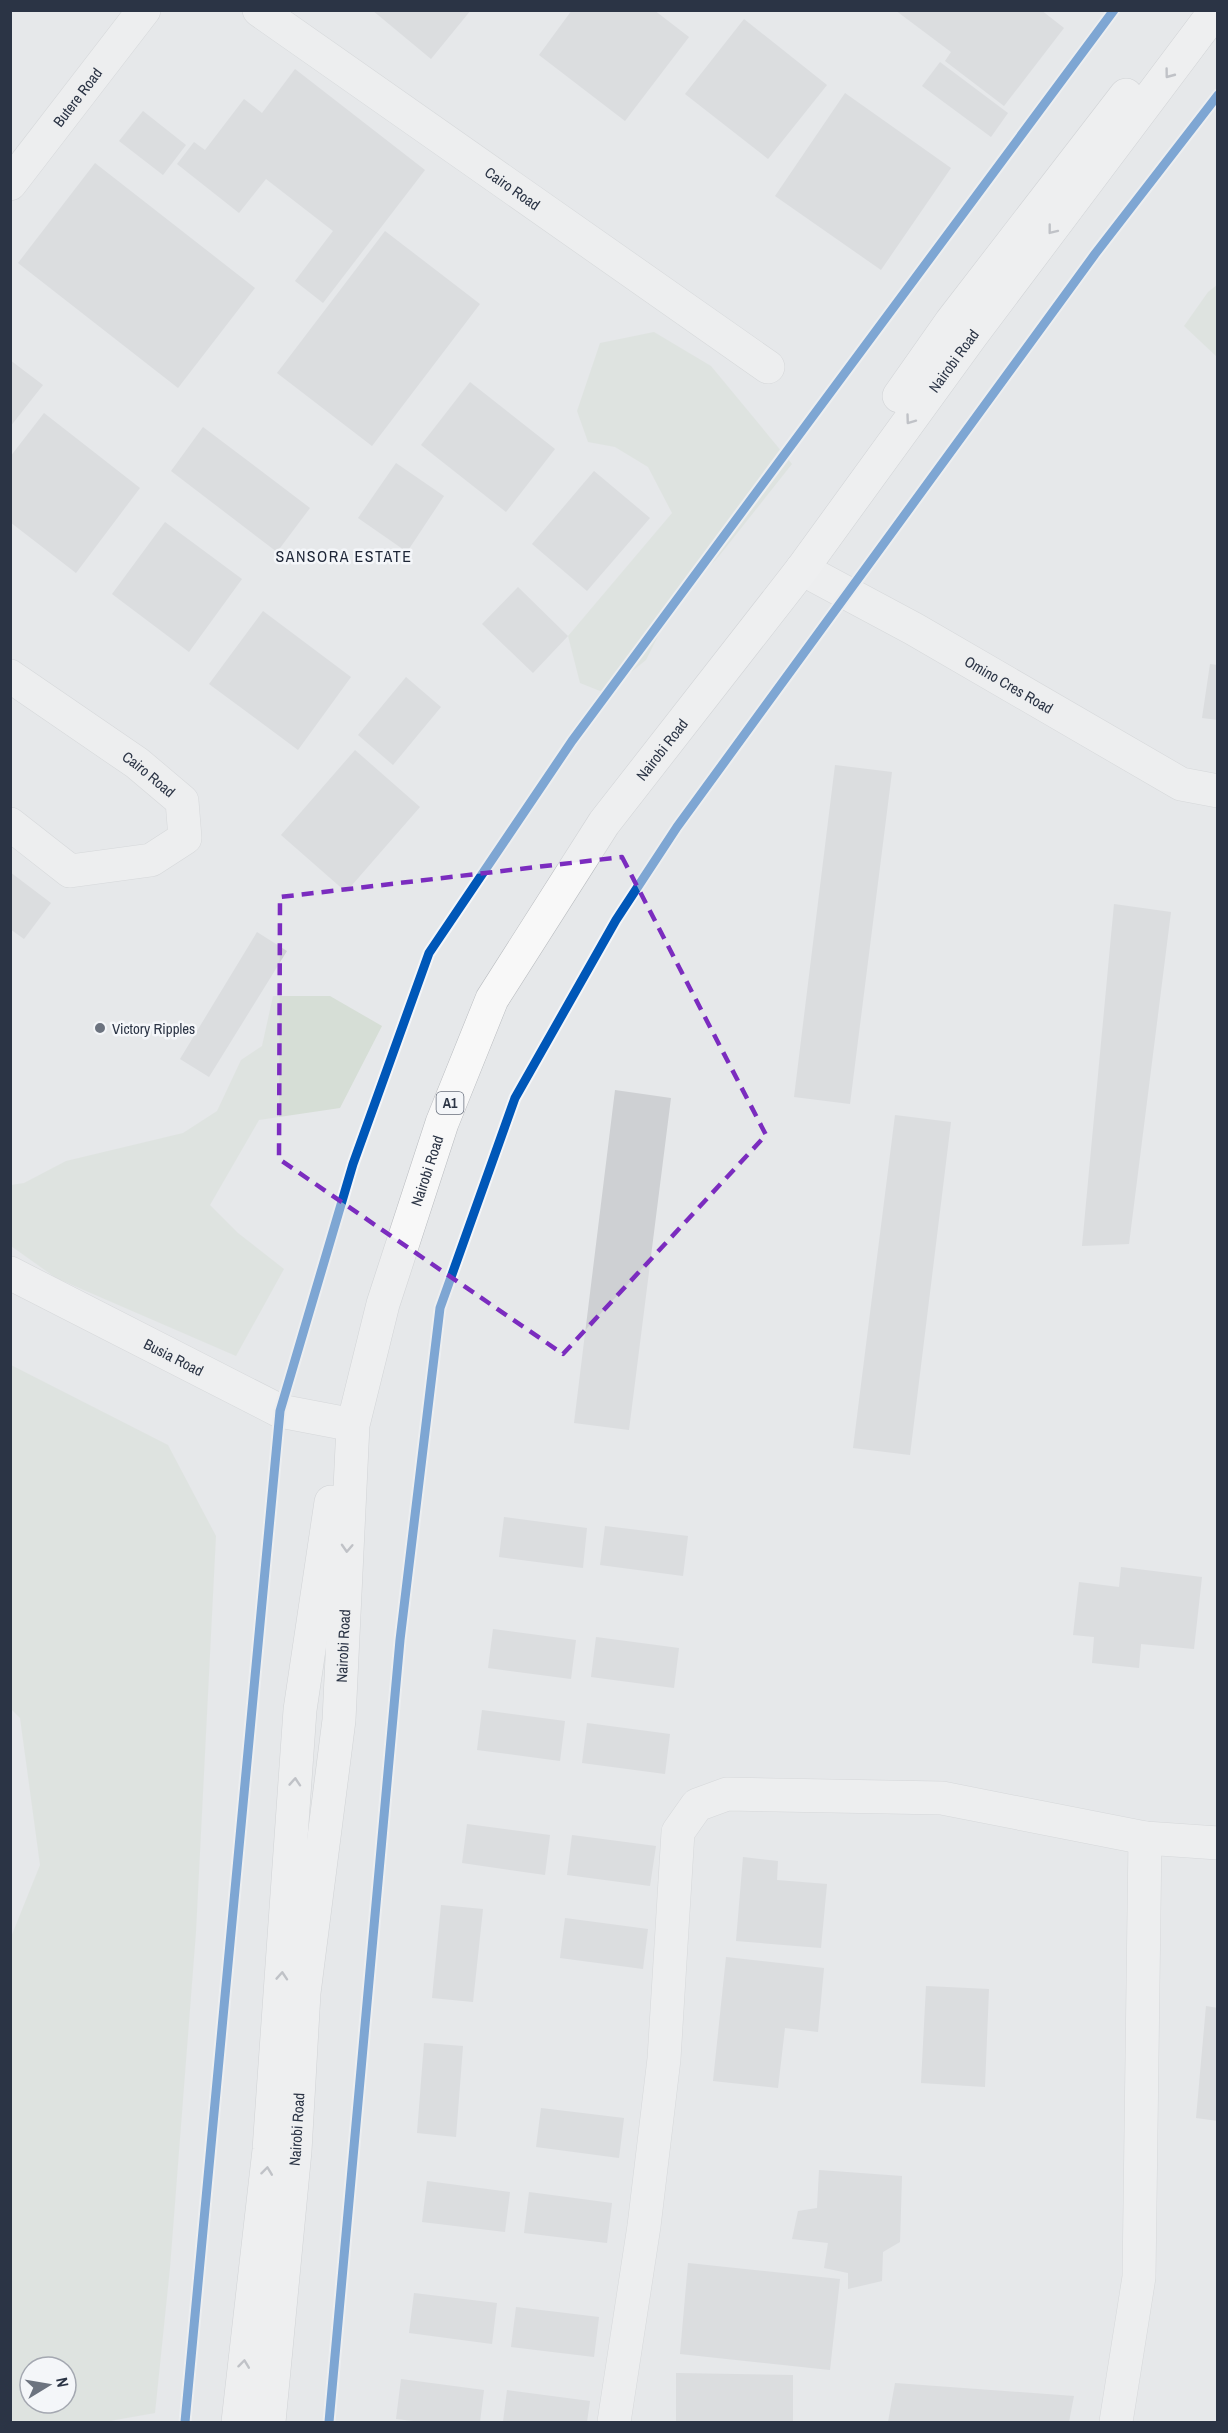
<svg xmlns="http://www.w3.org/2000/svg" width="1228" height="2433" viewBox="0 0 1228 2433" font-family="'Archivo Narrow',sans-serif">
<style>
.green{fill:#d6ded6;fill-rule:evenodd}
.building{fill:#ced0d3}
.lines{fill:none;stroke-linecap:round;stroke-linejoin:round}
.minor-casing{stroke:#c4c6c8;stroke-width:34}
.major-casing{stroke:#c2c5c8;stroke-width:34}
.highway-casing{stroke:#b8bbbf;stroke-width:34}
.minor{stroke:#f5f6f7;stroke-width:33}
.major{stroke:#f8f8f8;stroke-width:33}
.highway{stroke:#f8f8f8;stroke-width:33}
.cycleway-casing{stroke:#f4f6f9;stroke-width:13}
.cycleway{stroke:#0057b8;stroke-width:9}
.oneway{stroke:#92969e}
.marked{fill:none;stroke:#7b2cbf;stroke-width:4.5;stroke-dasharray:12 8;stroke-linejoin:round}
.poi-dot{fill:#6c737f;stroke:#f4f6f9;stroke-width:2}
.labels{text-anchor:middle;dominant-baseline:central;stroke-width:5;stroke-linejoin:round;paint-order:stroke}
.shield{fill:#f4f6f9;stroke:#676e7b;stroke-width:1.5}
.shield-label{font-size:14px;font-weight:bold;fill:#2b3445}
.street-label{font-size:15px;fill:#2b3445;stroke:#f4f6f9}
.poi-label{font-size:15px;fill:#2b3445;stroke:#f4f6f9;text-anchor:start}
.neighbourhood-label{font-size:16px;letter-spacing:1.5px;fill:#1d2536;stroke:#f4f6f9}
</style>
<rect width="100%" height="100%" fill="#e6e8ea"/>
<!-- green -->
<path class="green" d="M1217 285V357L1184 326 1208 292Z
M654 332 711 366 792 464 719 556 674 604 646 660 605 693 580 683 568 636 672 513 648 467 615 447 588 442 577 411 600 343Z
M273 996H330L382 1026 340 1108 259 1120 210 1205 238 1233 284 1269 236 1356 56 1278 11 1246V1185L24 1183 66 1161 183 1133 217 1111 241 1060 262 1046Z
M11 1365 168 1445 216 1536 196 1932 170 2268 155 2413 104 2422H11V1937L40 1865 20 1718 11 1709ZM30 2367H66V2403H30Z"/>
<!-- building -->
<path class="building" d="M372 10H471L431 59Z
M572 10H654L689 37 625 121 539 55Z
M895 10H1041L1064 28 1004 106 945 61 951 52Z
M744 19 827 85 768 159 685 94Z
M940 62 1008 113 991 137 922 86Z
M295 69 425 170 323 303 295 281 333 231 266 179 239 213 177 164 194 142 205 150 244 99 262 113Z
M845 93 951 168 881 270 775 196Z
M143 111 186 145 163 175 119 141Z
M95 163 255 288 178 388 18 263Z
M385 231 480 304 372 446 277 373Z
M10 360 43 385 10 427Z
M470 382 555 449 506 512 421 445Z
M44 413 140 488 76 573 10 522V457Z
M203 427 310 508 277 552 171 471Z
M396 463 444 496 407 552 358 518Z
M594 471 650 518 587 591 532 544Z
M165 522 242 579 189 652 112 594Z
M518 587 568 636 533 673 482 624Z
M263 611 351 677 298 750 209 684Z
M1210 664 1218 665V720L1202 718Z
M406 677 441 707 393 765 358 735Z
M355 750 420 807 346 892 281 835Z
M835 765 892 772 850 1104 794 1097Z
M10 872 51 903 24 939 10 929Z
M1114 904 1171 912 1129 1244 1082 1246Z
M257 932 287 951 209 1077 180 1059Z
M615 1090 671 1098 629 1430 574 1423Z
M895 1115 951 1122 910 1455 853 1448Z
M504 1517 587 1528 583 1568 499 1557Z
M605 1526 688 1536 683 1576 600 1565Z
M1121 1567 1202 1577 1194 1649 1141 1644 1139 1668 1092 1663 1094 1637 1073 1635 1079 1582 1119 1587Z
M493 1629 576 1640 571 1679 488 1668Z
M596 1637 679 1648 674 1688 591 1677Z
M482 1710 565 1721 560 1761 477 1750Z
M587 1723 670 1734 665 1774 582 1763Z
M467 1824 550 1835 545 1875 462 1863Z
M572 1835 656 1846 650 1886 567 1875Z
M743 1857 778 1861 777 1880 827 1884 821 1948 736 1941Z
M441 1905 483 1909 473 2002 432 1998Z
M565 1918 648 1929 643 1969 560 1958Z
M726 1957 824 1968 818 2032 785 2028 778 2088 713 2081Z
M926 1986 989 1989 985 2087 921 2083Z
M1206 2006 1218 2008V2121L1196 2118Z
M424 2043 463 2046 456 2137 417 2133Z
M541 2108 624 2118 619 2158 536 2147Z
M819 2170 902 2176 900 2242 883 2252 882 2281 848 2289V2273L824 2268 828 2243 792 2239 798 2211 817 2208Z
M427 2181 510 2192 505 2232 422 2222Z
M529 2192 612 2203 607 2243 524 2233Z
M688 2263 840 2279 830 2370 680 2354Z
M414 2293 497 2303 492 2344 409 2333Z
M516 2307 599 2317 594 2357 511 2347Z
M676 2373 793 2375V2422H676Z
M401 2379 484 2390 480 2422H422L396 2419Z
M895 2383 1074 2396 1069 2422H888Z
M507 2390 590 2401 587 2422H503Z"/>
<g class="lines">
<defs>
<g id="minor">
<path id="s1" d="M259 10 768 367"/>
<path id="s2" d="M10 184 144 10"/>
<path id="s3" d="M802 569 914 629 1181 784 1218 791"/>
<path id="s4" d="M10 676 137 763 182 801 185 838 151 860 70 871 10 824"/>
<path d="M614 2422 644 2226 664 2059 678 1832 697 1805 727 1794 942 1798 1145 1838"/>
<path d="M1116 2422 1139 2277 1145 1838 1218 1843"/>
</g>
<g id="major">
<path id="s5" d="M10 1273 280 1411 343 1423"/>
</g>
<g id="highway">
<path d="M899 396 951 322 1126 95"/>
<path d="M238 2422 269 2150 300 1710 331 1502"/>
<path id="s6" d="M269 2422 295 2151 304 1993 339 1720 353 1425 383 1304 442 1123 492 999 604 823 802 569 971 336 1216 10"/>
</g>
</defs>
<!-- minor casing -->
<use href="#minor" class="minor-casing"/>
<!-- major casing -->
<use href="#major" class="major-casing"/>
<!-- highway casing -->
<use href="#highway" class="highway-casing"/>
<!-- minor -->
<use href="#minor" class="minor"/>
<!-- major -->
<use href="#major" class="major"/>
<!-- highway -->
<use href="#highway" class="highway"/>
<defs>
<path id="cycleway" d="M185 2422 280 1411 353 1164 429 953 572 741 1114 10
M329 2422 400 1640 440 1308 515 1098 616 920 677 827 1095 254 1218 95"/>
</defs>
<!-- cycleway casing -->
<use href="#cycleway" class="cycleway-casing"/>
<!-- cycleway -->
<use href="#cycleway" class="cycleway"/>
</g>
<!-- one-way arrows -->
<defs><path id="oneway-chevron" d="M-2-3.5L2.5 0L-2 3.5" fill="none" stroke-width="1.6" stroke-linecap="round" stroke-linejoin="round" transform="scale(1.5)"/></defs>
<g class="oneway">
<use href="#oneway-chevron" transform="translate(1169 74) rotate(127)"/>
<use href="#oneway-chevron" transform="translate(1052 230) rotate(128)"/>
<use href="#oneway-chevron" transform="translate(910 420) rotate(126)"/>
<use href="#oneway-chevron" transform="translate(347 1548) rotate(93)"/>
<use href="#oneway-chevron" transform="translate(295 1782) rotate(-86)"/>
<use href="#oneway-chevron" transform="translate(282 1976) rotate(-86)"/>
<use href="#oneway-chevron" transform="translate(267 2171) rotate(-83)"/>
<use href="#oneway-chevron" transform="translate(244 2364) rotate(-83)"/>
</g>
<!-- marked area -->
<path d="M0 0H1228V2433H0ZM622 857 766 1135 563 1354 279 1159 280 897Z" fill="#e6e8ea" fill-opacity=".55" fill-rule="evenodd"/>
<path class="marked" d="M622 857 766 1135 563 1354 279 1159 280 897Z"/>
<!-- markers -->
<circle class="poi-dot" cx="100" cy="1028" r="6"/>
<g class="labels">
<!-- shield labels -->
<rect class="shield" x="436.5" y="1092" width="27" height="22" rx="4.5"/>
<g class="shield-label">
<text x="450" y="1103">A1</text>
</g>
<!-- street labels -->
<g class="street-label">
<text stroke="none"><textPath href="#s2" startOffset="110">Butere Road</textPath></text>
<text stroke="none"><textPath href="#s1" startOffset="310">Cairo Road</textPath></text>
<text stroke="none"><textPath href="#s6" startOffset="2238">Nairobi Road</textPath></text>
<text stroke="none"><textPath href="#s3" startOffset="237">Omino Cres Road</textPath></text>
<text stroke="none"><textPath href="#s6" startOffset="1752">Nairobi Road</textPath></text>
<text stroke="none"><textPath href="#s4" startOffset="170">Cairo Road</textPath></text>
<text stroke="none"><textPath href="#s6" startOffset="1266">Nairobi Road</textPath></text>
<text stroke="none"><textPath href="#s5" startOffset="184">Busia Road</textPath></text>
<text stroke="none"><textPath href="#s6" startOffset="780">Nairobi Road</textPath></text>
<text stroke="none"><textPath href="#s6" startOffset="294">Nairobi Road</textPath></text>
</g>
<!-- poi labels -->
<g class="poi-label">
<text x="112" y="1028">Victory Ripples</text>
</g>
<!-- neighbourhood labels -->
<g class="neighbourhood-label">
<text x="344" y="556">SANSORA ESTATE</text>
</g>
</g>
<!-- border -->
<rect width="1228" height="2433" fill="none" stroke="#2b3445" stroke-width="24"/>
<!-- north arrow -->
<g transform="translate(48 2385) rotate(79)"><circle r="28" fill="#f4f6f9" stroke="#a4a8b1" stroke-width="1.5"/>
<path d="M0-4.5L10 22L0 15L-10 22Z" fill="#6c737f"/>
<text y="-9" font-size="16" font-weight="bold" text-anchor="middle" fill="#2b3445">N</text>
</g>
</svg>
